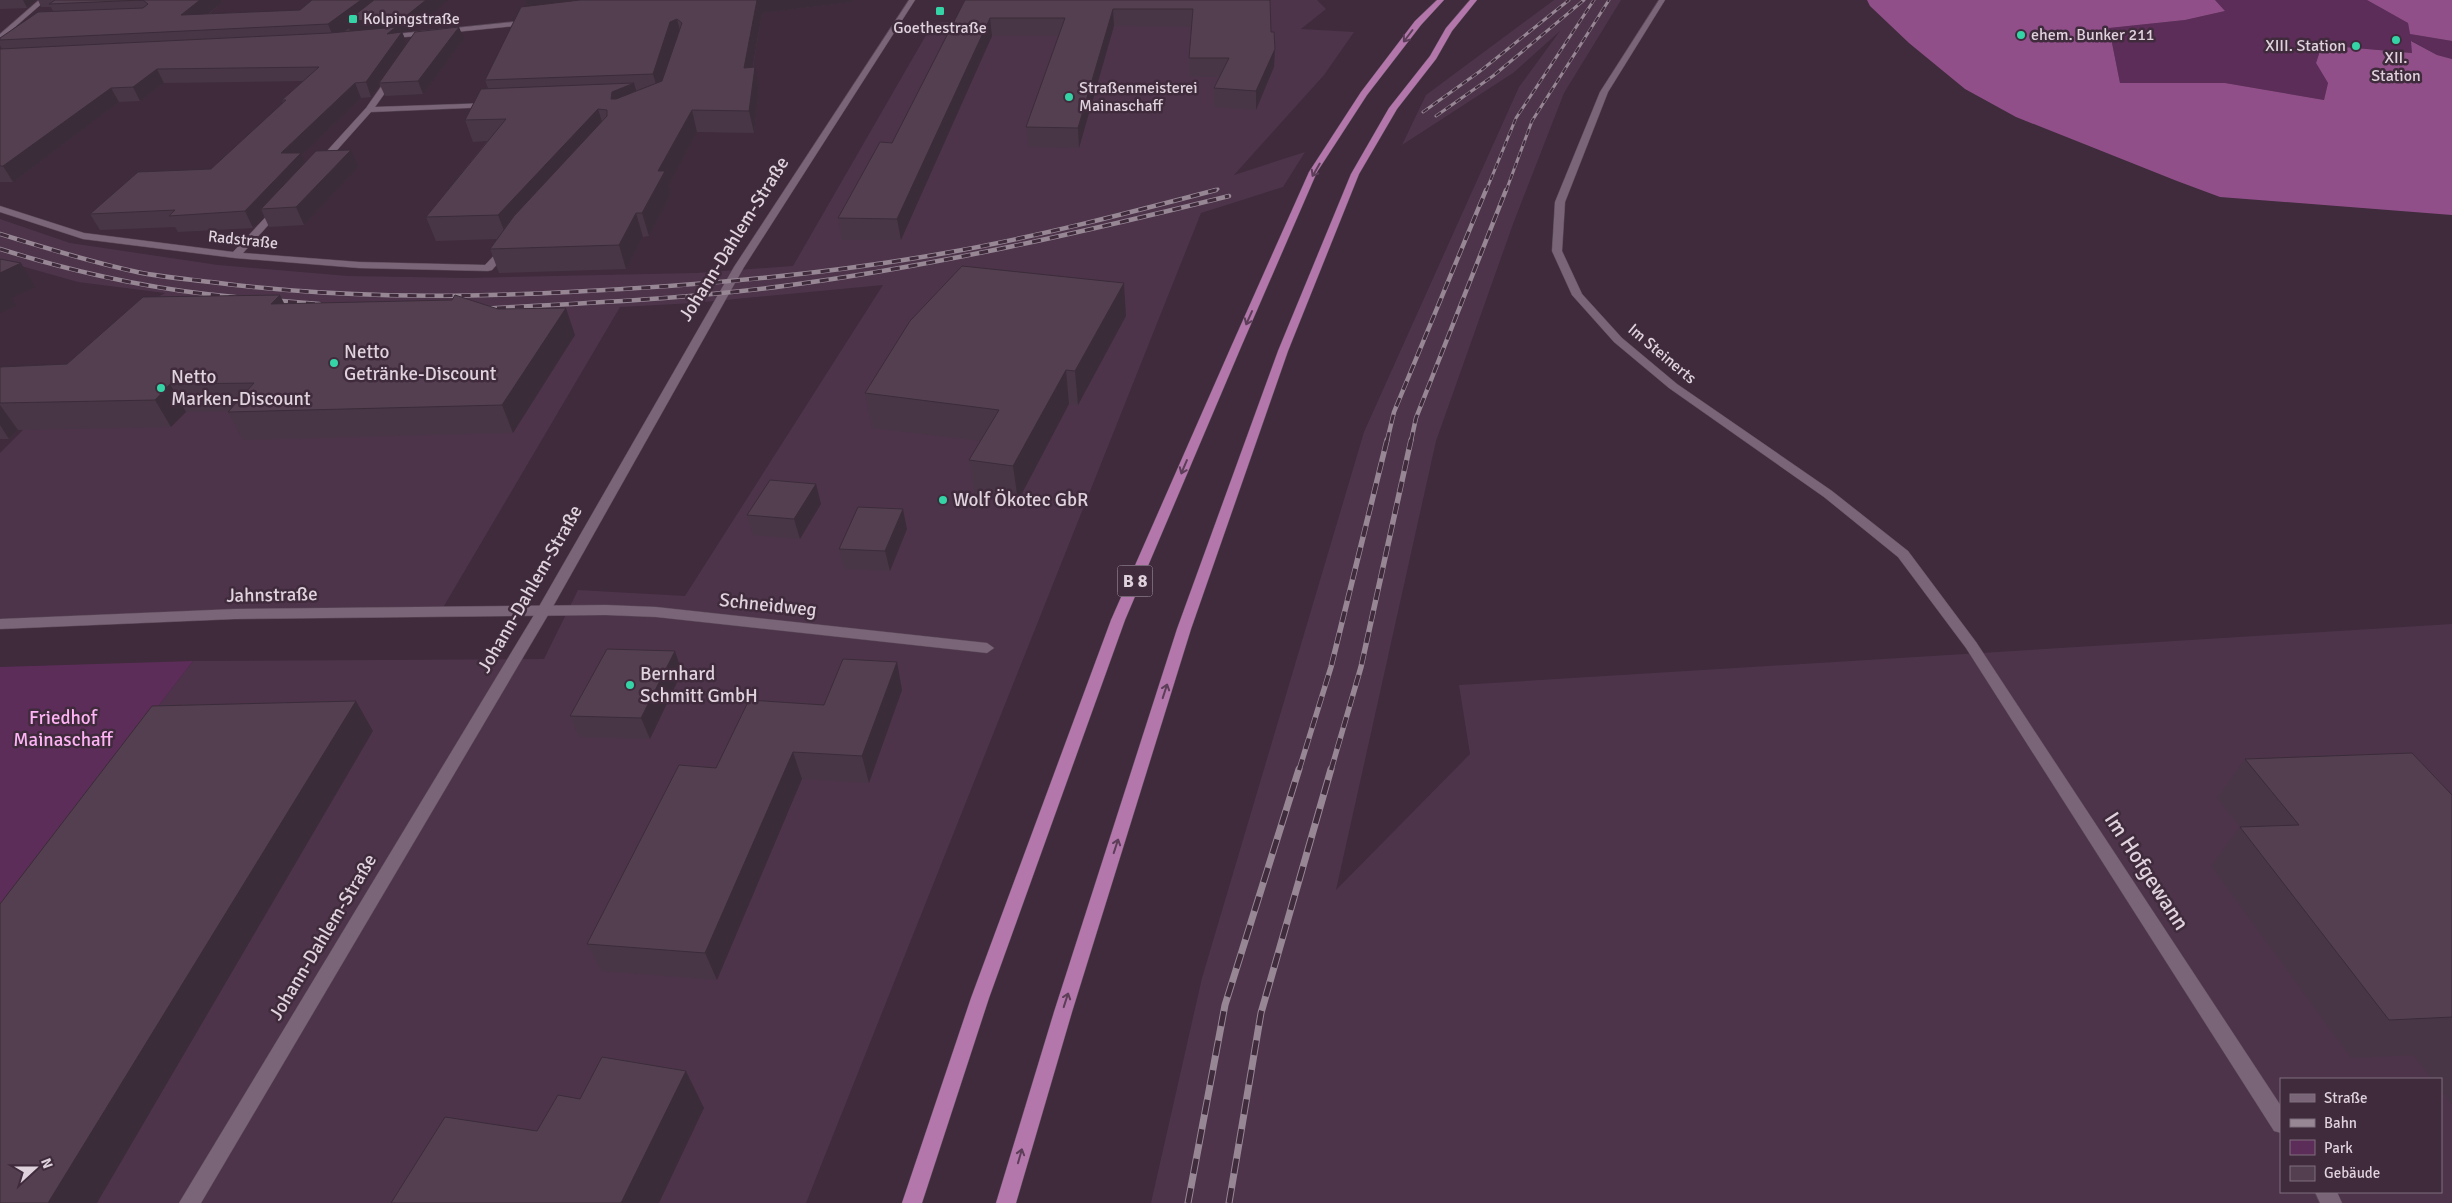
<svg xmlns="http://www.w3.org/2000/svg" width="2452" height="1203" viewBox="0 0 2452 1203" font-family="Signika,sans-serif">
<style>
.built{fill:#4d344a;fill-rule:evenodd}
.green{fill:#5d2d59}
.forest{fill:#914f8a}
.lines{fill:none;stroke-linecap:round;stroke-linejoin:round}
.minor-casing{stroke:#594857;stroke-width:1}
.tertiary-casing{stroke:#594857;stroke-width:1}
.trunk-casing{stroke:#594857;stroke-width:1}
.minor{fill:#7a6477;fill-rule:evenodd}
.tertiary{fill:#7a6477;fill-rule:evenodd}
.trunk{fill:#b377ac;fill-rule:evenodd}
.rail-far3-casing{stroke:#978795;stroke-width:3}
.rail-far2-casing{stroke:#978795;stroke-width:4.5}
.rail-far1-casing{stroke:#978795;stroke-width:5.5}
.rail-casing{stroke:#978795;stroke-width:7}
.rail-far3{stroke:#3f2b3c;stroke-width:2;stroke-dasharray:6;stroke-linecap:butt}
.rail-far2{stroke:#3f2b3c;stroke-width:3;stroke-dasharray:9;stroke-linecap:butt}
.rail-far1{stroke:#3f2b3c;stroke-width:4;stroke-dasharray:11;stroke-linecap:butt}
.rail{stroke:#3f2b3c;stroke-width:5;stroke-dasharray:15;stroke-linecap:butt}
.wall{fill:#483646}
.shaded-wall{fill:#3b2c39}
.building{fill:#543f51;stroke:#3b2c39}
.oneway{stroke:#5c3e58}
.poi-dot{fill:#35d4a7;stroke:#3f2b3c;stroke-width:2}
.labels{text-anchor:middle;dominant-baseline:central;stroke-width:5;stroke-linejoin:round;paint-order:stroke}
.far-poi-label{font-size:16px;fill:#dfd2dd;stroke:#3f2b3c;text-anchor:start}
.far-street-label{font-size:16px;fill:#dfd2dd;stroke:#3f2b3c}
.shield{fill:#3f2b3c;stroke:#afa0ad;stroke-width:1}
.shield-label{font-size:18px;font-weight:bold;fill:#dfd2dd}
.street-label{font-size:19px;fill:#dfd2dd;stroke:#3f2b3c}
.poi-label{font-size:19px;fill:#dfd2dd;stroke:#3f2b3c;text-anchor:start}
.park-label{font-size:19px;fill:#fdb3f4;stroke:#3f2b3c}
.near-street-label{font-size:22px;fill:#dfd2dd;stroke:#3f2b3c}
</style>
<rect width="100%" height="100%" fill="#3f2b3c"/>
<!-- built -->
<path class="built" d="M1259 0H1317L1326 9 1301 29 1354 32 1324 75 1234 175 1305 152 1283 187 1201 213 806 1203H0V911L193 661 544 659 578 590 685 596 883 285 694 303 620 307 441 611 0 624V453L153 300 165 293 78 282 0 260V219L70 243 218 265 348 276 468 278 696 273 793 266 933 23Z
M1554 0H1621L1564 93 1513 224 1436 441 1336 890 1470 754 1459 685 2452 624V1203H1151L1202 978 1364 432 1519 87 1560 31 1513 73 1402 145 1426 95ZM2281 1079H2441V1192H2281Z"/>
<!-- green -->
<path class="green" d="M2215 0H2367L2408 23 2410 34 2452 41V59L2437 55 2412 41 2413 53 2322 45 2316 63 2328 83 2324 100 2225 83H2120L2109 28 2185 20 2225 11Z
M193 661 0 911V667Z"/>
<!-- forest -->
<path class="forest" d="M1867 0H2215L2225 11 2185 20 2109 28 2120 83H2225L2324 100 2328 83 2316 63 2322 45 2412 53 2411 41 2437 55 2452 59V215L2220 197 2177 181 2016 117 1965 89 1909 43 1870 6Z
M2367 0H2452V41L2410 34 2408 23Z"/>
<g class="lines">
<defs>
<path id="minor" d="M39 0H46L0 40V34Z
M1659 0H1665L1608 92 1565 202 1562 251 1582 294 1622 338 1677 384 1832 491 1908 551 1976 642 2281 1106V1133L2274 1131 1966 648 1898 557 1824 497 1669 388 1614 342 1572 295 1552 251 1555 202 1600 92Z
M531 20 535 22 534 24 386 39 382 37 386 35Z
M390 74 397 76 375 107 491 103 495 105 491 107 371 112 322 167H316V163L366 108Z
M279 205 284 208 282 210 243 253 359 262 485 265 504 245 512 247 492 270 488 271 359 268 235 258 83 239 0 212V206L84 233 233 252 276 206Z
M606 605 656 607 987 643 994 648 987 653 656 617 606 615 235 619 0 629V619L235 609Z
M2315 1192H2337L2342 1203H2320Z"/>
<path id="tertiary" d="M909 0H915L744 267 551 610 201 1203H179L537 610 734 267Z"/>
<path id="trunk" d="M1437 0H1444L1421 25 1367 95 1317 172 1241 347 1125 620 989 998 922 1203H902L971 998 1111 620 1231 347 1309 172 1361 92 1415 21Z
M1470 0H1477L1452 31 1436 59 1397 109 1359 174 1288 351 1191 629 1072 1012 1016 1203H996L1054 1012 1177 629 1278 351 1351 174 1389 108 1430 56 1446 28Z"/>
</defs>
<!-- minor casing -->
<use href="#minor" class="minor-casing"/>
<!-- tertiary casing -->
<use href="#tertiary" class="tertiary-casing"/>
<!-- trunk casing -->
<use href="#trunk" class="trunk-casing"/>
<!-- minor -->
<use href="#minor" class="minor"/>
<!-- tertiary -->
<use href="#tertiary" class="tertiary"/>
<!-- trunk -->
<use href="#trunk" class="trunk"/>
<defs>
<path id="rail-far3" d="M1423 112 1479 72 1569 0
M1436 116 1493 76 1584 0
M1211 191 1218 189
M1486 191 1516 118 1594 0
M1506 191 1532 121 1609 0"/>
<path id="rail-far2" d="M0 234C45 248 91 262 137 272 161 277 186 279 211 282 330 298 449 298 569 292 697 286 824 275 951 252 1040 236 1128 213 1216 190
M0 249C77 273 154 290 235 297
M270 300 319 304
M479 309C583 303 688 299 791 285 939 265 1084 232 1229 196
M1387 441 1394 412 1486 190
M1411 441 1416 418 1506 190"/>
<path id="rail-far1" d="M1299 770 1331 667 1387 440
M1331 770 1361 667 1411 440"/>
<path id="rail" d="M1188 1203 1225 1005 1299 769
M1229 1203 1261 1013 1331 769"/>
</defs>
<!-- rail-far3 casing -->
<use href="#rail-far3" class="rail-far3-casing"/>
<!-- rail-far2 casing -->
<use href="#rail-far2" class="rail-far2-casing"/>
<!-- rail-far1 casing -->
<use href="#rail-far1" class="rail-far1-casing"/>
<!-- rail casing -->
<use href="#rail" class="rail-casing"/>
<!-- rail-far3 -->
<use href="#rail-far3" class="rail-far3"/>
<!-- rail-far2 -->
<use href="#rail-far2" class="rail-far2"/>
<!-- rail-far1 -->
<use href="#rail-far1" class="rail-far1"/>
<!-- rail -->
<use href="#rail" class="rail"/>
</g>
<!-- wall -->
<path class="wall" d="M0 0H36L27 8 0 9Z
M38 0H221L222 3 209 14 412 31 402 32 407 44 464 39 423 94 385 96 380 85 371 97 361 98 302 155 305 162 358 167 304 225 269 227 264 216 253 228 178 232 175 227 100 230 90 214 211 169 283 103 282 100 303 81 164 83 140 101 119 102 13 182H0V49H2L0 45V38L53 11 51 7H41Z
M525 0H852V2L762 13 753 67 759 88 754 133 697 132 669 185 671 194 649 236 643 237 626 269 499 273 490 249 497 239 436 241 426 217 487 141 473 142 465 120 488 88 485 80 527 6Z
M965 0H1270L1271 32 1275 49 1274 67 1256 110 1214 107V88L1220 77H1189V58L1192 27 1114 26 1079 148 1028 147 1026 127 1059 36H992L901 240H842L838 218 892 143Z
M284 304 575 335 513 433 243 440 228 412 229 411 186 412 171 427 18 430 9 439H0V367L67 364Z
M1126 316 1078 405 1069 404 1018 501 975 496 969 460 980 441 872 428 865 393Z
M816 484 821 504 800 539 753 535 747 515Z
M907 529 890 571 844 569 839 549Z
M897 662 902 690 869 783 802 779 717 980 601 971 587 944 716 768Z
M682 672 650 739 579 737 570 716Z
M2245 759 2452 795V1105L2441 1091V1079H2432L2413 1055 2351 1058 2211 866 2240 827 2217 798Z"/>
<!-- shaded-wall -->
<path class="shaded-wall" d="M23 0H36L27 8Z
M200 0H221L222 3 188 30 181 15Z
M361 0H448L412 31 402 32 408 46 379 83 380 85 371 97 366 82 352 37 349 28 334 39 328 24Z
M525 0H697L531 18Z
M757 0H852V2L762 13 749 88 744 68Z
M1113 9 1114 26 1079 148 1078 128Z
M990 18 992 36 901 240 897 219Z
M677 19 682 38 659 95 653 74 670 22Z
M459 27 464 39 423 94 418 81Z
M1275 49 1274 67 1256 110V91Z
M755 67 759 88 754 133 749 111Z
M157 69 164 83 140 101 133 87Z
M355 83 361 98 302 155 308 168 261 209 264 216 253 228 245 211 281 153Z
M634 83 640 104 611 99 612 92Z
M111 88 119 102 13 182 3 166Z
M598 109 605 131 507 238 498 215Z
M692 110 697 132 669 185 671 194 649 236 642 213 658 171Z
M351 150 358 167 304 225 296 207Z
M636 213 643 237 626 269 619 245Z
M21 263 35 287 11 298 16 305 0 313V273Z
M1124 283 1126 316 1078 405 1075 371Z
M280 295 293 321 271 304Z
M566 308 575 335 513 433 502 405Z
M1066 370 1069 404 1018 501 1013 466Z
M170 384 186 412 171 427 155 400Z
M0 405 18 430 9 439 0 425Z
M816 484 821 504 800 539 794 519Z
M903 509 907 529 890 571 885 551Z
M675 651 682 672 650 739 641 718Z
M897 662 902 690 869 783 862 756Z
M356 701 373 731 97 1203H48Z
M793 752 802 779 717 980 705 953Z
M686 1071 704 1108 659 1203H621Z"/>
<!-- building -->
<path class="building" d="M55 0H200L181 15 300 10 312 0H361L328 24 0 40V38L38 12 143 8 148 4 143 0 49 4Z
M374 0H426L406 16 346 22Z
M580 0H757L744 68 755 67 749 111 692 110 658 171H665L642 213H636L619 245 490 249 514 216 607 116V110L598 109 498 215 426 217 506 119 465 120 481 89 634 83 612 92 611 99H616L662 81 682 23 677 19 670 22 653 74 485 80 521 7Z
M965 0H1270L1271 32H1274L1275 49 1256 91 1214 88 1229 58H1189L1193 9H1113L1078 128 1026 127 1065 18H990L897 219 838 218 880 142 892 143Z
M396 27 387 34 402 32 366 82 355 83 281 153H301L245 211 169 216 175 210 90 214 138 172 211 169 286 100H282L319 67 157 69 133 87 111 88 3 166H0V49L330 33Z
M459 27 418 81 379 83 415 32Z
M351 150 296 207 261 209 316 151Z
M0 259 21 263 0 273Z
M962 266 1124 283 1075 371 1066 370 1013 466 969 460 999 410 865 393 910 321Z
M280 295 271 304 452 300 455 295 498 309 566 308 502 405 228 412 254 383 170 384 155 400 0 403V367L67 364 143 297Z
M770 480 816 484 794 519 747 515Z
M858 507 903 509 885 551 839 549Z
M607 649 675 651 641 718 570 716Z
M843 659 897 662 862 756 793 752 705 953 587 944 679 765 716 768 749 700 824 705Z
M356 701 48 1203H0V904L152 706Z
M2412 753 2452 795V1017L2389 1020 2240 827 2299 825 2245 759Z
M602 1057 686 1071 621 1203H391L445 1117 537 1131 558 1095 580 1099Z"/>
<!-- one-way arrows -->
<defs><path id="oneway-shaft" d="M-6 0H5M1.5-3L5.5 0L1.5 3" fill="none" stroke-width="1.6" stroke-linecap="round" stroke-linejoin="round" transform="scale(1.25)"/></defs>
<g class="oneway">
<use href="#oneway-shaft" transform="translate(1408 36) rotate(127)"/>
<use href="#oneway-shaft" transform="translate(1316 170) rotate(120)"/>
<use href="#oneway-shaft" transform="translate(1249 318) rotate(114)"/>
<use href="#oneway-shaft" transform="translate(1184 467) rotate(113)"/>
<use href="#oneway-shaft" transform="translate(1165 691) rotate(-72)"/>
<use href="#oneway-shaft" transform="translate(1116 846) rotate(-72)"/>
<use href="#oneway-shaft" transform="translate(1066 1000) rotate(-72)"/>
<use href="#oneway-shaft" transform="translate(1020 1156) rotate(-74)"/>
</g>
<!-- markers -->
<g class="poi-dot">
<rect x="935" y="6" width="10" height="10" rx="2.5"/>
<rect x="348" y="14" width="10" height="10" rx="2.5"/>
<circle cx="2021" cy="35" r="5"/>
<circle cx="2396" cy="40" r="5"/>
<circle cx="2356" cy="46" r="5"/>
<circle cx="1069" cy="97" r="5"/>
<circle cx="334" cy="363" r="5"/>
<circle cx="161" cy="388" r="5"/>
<circle cx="943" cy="500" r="5"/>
<circle cx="630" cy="685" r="5"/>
</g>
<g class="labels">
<!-- far-poi labels -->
<g class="far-poi-label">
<text x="363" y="19">Kolpingstraße</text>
<text x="940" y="28" text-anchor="middle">Goethestraße</text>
<text x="2031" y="35">ehem. Bunker 211</text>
<text x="2346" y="46" text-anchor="end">XIII. Station</text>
<text x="2396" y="58" text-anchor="middle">XII.<tspan x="2396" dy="18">Station</tspan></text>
<text x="1079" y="88">Straßenmeisterei<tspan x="1079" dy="18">Mainaschaff</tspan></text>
</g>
<!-- far-street labels -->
<g class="far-street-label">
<text transform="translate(243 240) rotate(6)">Radstraße</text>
<text transform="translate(1662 354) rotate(40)">Im Steinerts</text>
</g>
<!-- shield labels -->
<rect class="shield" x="1117.5" y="565.5" width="35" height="31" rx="4"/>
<g class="shield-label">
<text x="1135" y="581">B 8</text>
</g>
<!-- street labels -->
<g class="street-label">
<text transform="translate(734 239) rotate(-58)">Johann-Dahlem-Straße</text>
<text transform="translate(530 589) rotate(-60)">Johann-Dahlem-Straße</text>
<text transform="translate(272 595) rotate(-1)">Jahnstraße</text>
<text transform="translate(768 605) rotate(6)">Schneidweg</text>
<text transform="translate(323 937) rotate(-59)">Johann-Dahlem-Straße</text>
</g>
<!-- poi labels -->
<g class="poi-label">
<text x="344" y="352">Netto<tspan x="344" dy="22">Getränke-Discount</tspan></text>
<text x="171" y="377">Netto<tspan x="171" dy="22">Marken-Discount</tspan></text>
<text x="953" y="500">Wolf Ökotec GbR</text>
<text x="640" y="674">Bernhard<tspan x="640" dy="22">Schmitt GmbH</tspan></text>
</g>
<!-- park labels -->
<g class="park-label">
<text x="63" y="718">Friedhof<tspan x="63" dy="22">Mainaschaff</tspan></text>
</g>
<!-- near-street labels -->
<g class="near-street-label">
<text transform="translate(2147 871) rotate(57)">Im Hofgewann</text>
</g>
</g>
<!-- legend -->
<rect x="2280" y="1078" width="162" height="115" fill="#3f2b3c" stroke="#7f6e7c"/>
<rect x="2290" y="1094" width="25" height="8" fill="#7a6477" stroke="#7f6e7c"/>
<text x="2324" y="1103" font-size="15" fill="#dfd2dd">Straße</text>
<rect x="2290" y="1119" width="25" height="8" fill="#978795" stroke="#7f6e7c"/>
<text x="2324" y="1128" font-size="15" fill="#dfd2dd">Bahn</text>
<rect x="2290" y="1140" width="25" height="15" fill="#5d2d59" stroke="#7f6e7c"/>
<text x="2324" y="1153" font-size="15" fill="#dfd2dd">Park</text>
<rect x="2290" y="1166" width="25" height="15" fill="#543f51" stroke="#7f6e7c"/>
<text x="2324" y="1178" font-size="15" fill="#dfd2dd">Gebäude</text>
<!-- north arrow -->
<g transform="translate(35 1168) rotate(69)" stroke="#3f2b3c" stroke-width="4" paint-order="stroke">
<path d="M0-4L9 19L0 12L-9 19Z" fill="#dfd2dd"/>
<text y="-8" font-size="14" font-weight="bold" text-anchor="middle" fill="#dfd2dd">N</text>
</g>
</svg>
